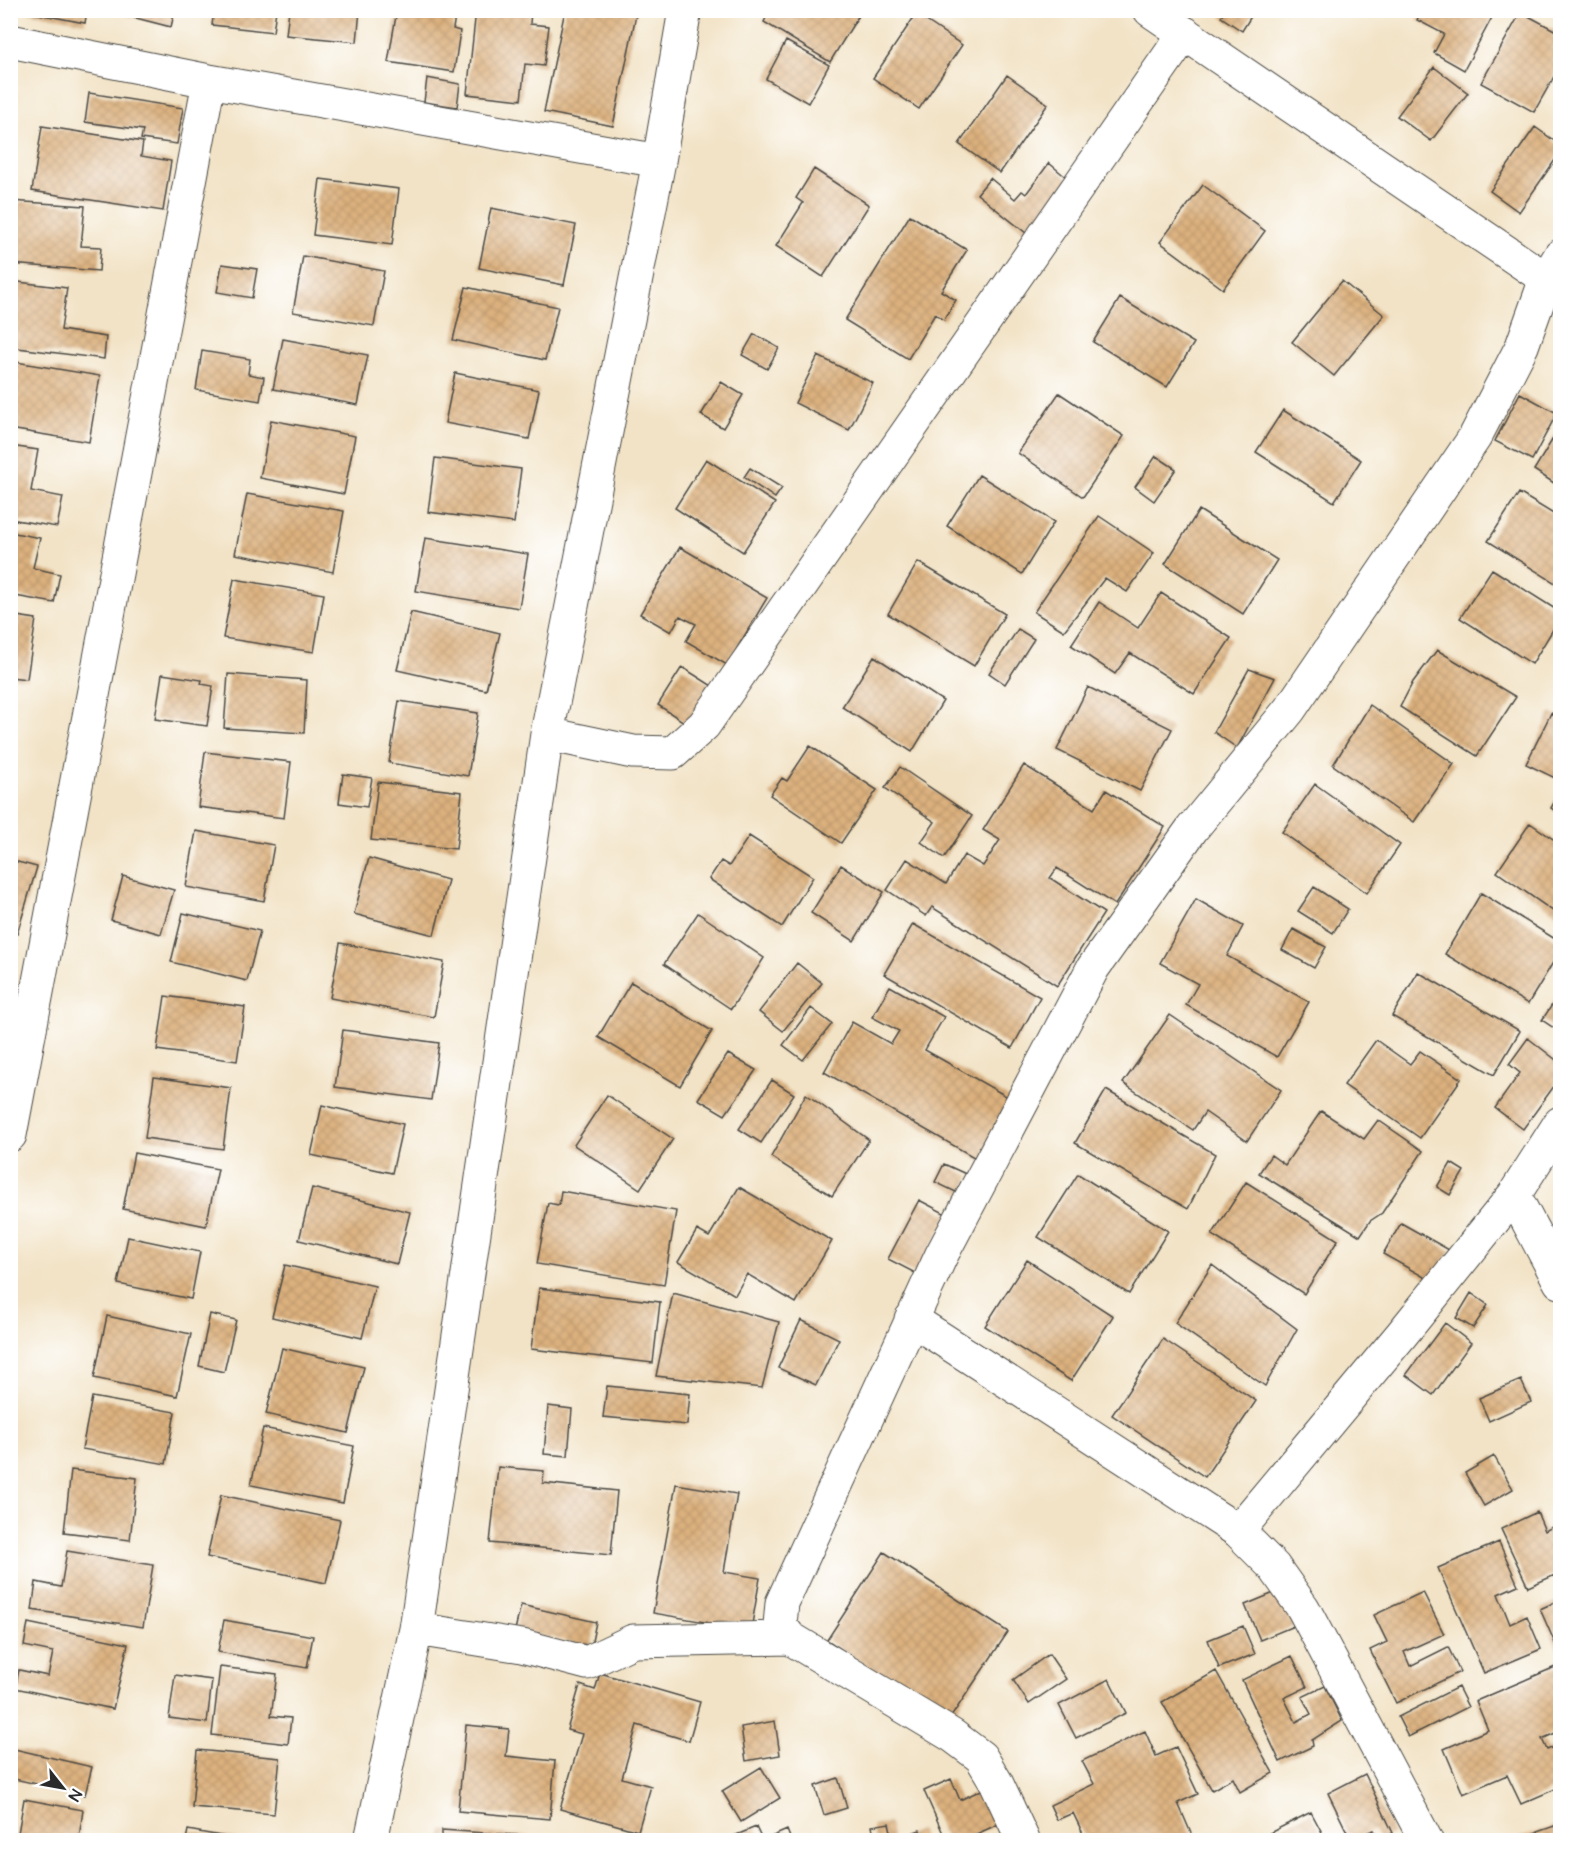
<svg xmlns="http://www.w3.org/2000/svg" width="1571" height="1851" viewBox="0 0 1571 1851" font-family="'Architects Daughter',sans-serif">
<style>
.building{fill:url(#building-cross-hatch)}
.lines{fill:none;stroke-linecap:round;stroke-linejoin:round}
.minor-casing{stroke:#494742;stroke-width:35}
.minor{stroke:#fff;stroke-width:33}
</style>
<defs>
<pattern id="building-cross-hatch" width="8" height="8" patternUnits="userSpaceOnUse" patternTransform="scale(1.5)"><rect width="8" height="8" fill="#dcb17e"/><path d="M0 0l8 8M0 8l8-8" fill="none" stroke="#bd986d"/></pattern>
</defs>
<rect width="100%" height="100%" fill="#fff"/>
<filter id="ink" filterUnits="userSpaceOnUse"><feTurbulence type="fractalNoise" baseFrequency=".0167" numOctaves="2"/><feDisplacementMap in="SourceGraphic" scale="12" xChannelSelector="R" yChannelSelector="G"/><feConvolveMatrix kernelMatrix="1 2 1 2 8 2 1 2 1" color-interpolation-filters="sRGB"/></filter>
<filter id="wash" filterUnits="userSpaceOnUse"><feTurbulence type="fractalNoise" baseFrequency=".008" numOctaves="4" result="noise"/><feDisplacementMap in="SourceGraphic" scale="24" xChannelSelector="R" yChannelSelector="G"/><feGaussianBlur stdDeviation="1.35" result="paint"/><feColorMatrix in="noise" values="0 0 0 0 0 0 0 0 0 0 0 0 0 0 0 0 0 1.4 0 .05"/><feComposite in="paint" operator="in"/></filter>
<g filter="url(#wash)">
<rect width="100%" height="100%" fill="#f2e3c6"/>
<g id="blocks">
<!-- building -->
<path class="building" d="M17 10H87L85 23Z
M105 10H175L171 27Z
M214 10H276L273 32 212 25Z
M289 10H360L357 42 286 35Z
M397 10H456L453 29 460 31 454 72 388 62Z
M476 10H531L530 24 549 26 544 66 525 64 521 100 467 94Z
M565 10H637L613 126 544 112Z
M770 10H862L830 62 764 22Z
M1225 10H1255L1242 31 1221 17Z
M1422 10H1496L1464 70 1434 53 1444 34 1417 20Z
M1521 12 1560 33V66L1534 112 1481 83Z
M916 14 962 45 919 109 873 78Z
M786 41 829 65 808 103 766 79Z
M1434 67 1468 93 1431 141 1397 116Z
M1007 75 1048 104 1000 173 959 144Z
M427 78 460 84 457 107 424 102Z
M89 93 183 108 177 144 141 139 143 130 85 122Z
M42 126 143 142 141 156 171 161 163 211 32 191Z
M1535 127 1560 145V153L1519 212 1490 191Z
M1049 163 1073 183 1031 237 977 194 990 178 1015 199 1022 191 1026 194Z
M814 169 869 205 823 277 776 246 803 203 796 198Z
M320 179 399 189 392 245 313 235Z
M1203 185 1265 231 1223 289 1160 242Z
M10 201 85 206 81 246 101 247 99 271 10 264Z
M491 208 576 225 564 285 479 268Z
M910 215 967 250 941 291 956 300 944 320 935 314 908 359 845 320Z
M303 256 384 271 374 326 293 312Z
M222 264 257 269 252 298 217 292Z
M10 281 67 288 61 330 106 337 104 359 10 347Z
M1342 281 1384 315 1334 376 1292 342Z
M466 287 558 307 545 360 453 340Z
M1120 298 1194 343 1167 387 1093 342Z
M754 334 779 348 767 369 742 355Z
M283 339 368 355 358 405 273 389Z
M202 351 250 359 248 374 264 377 260 401 196 390Z
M818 356 873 383 849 430 795 403Z
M10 361 100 376 89 442 10 429Z
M455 373 539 390 529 439 445 423Z
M721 382 743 395 723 428 701 415Z
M1059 393 1124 436 1083 497 1018 453Z
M1520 393 1557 413 1532 460 1495 441Z
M1283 410 1361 460 1334 502 1256 452Z
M271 420 355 436 344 494 260 478Z
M1560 427V487L1534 470Z
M10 446 38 450 31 491 63 497 57 527 10 519Z
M1156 456 1176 469 1154 501 1135 487Z
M435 458 521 469 514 523 428 512Z
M706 459 775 503 743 552 675 508Z
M750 468 782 488 775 498 744 477Z
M979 475 1054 522 1022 574 947 526Z
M1519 493 1560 518V586L1488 541Z
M247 494 344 511 333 572 235 554Z
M1199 510 1277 560 1243 614 1165 564Z
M1099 516 1154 553 1127 592 1105 578 1064 631 1034 612Z
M10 532 40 538 33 568 60 574 54 603 10 595Z
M425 538 528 554 519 608 416 591Z
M680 547 767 598 727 665 686 641 696 624 680 616 671 632 640 614Z
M918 562 1005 614 974 666 888 614Z
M1492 569 1560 612V618L1532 664 1460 618Z
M234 579 324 594 314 652 223 638Z
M1161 593 1231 638 1194 694 1130 653 1115 674 1071 645 1099 602 1138 628Z
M411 612 500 633 486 690 397 670Z
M10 615 36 619 27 679 10 677Z
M1018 629 1034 639 1005 684 989 673Z
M1437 650 1516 697 1477 756 1400 707 1413 682Z
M874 656 943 701 912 752 842 707Z
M682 667 717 689 693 728 658 705Z
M1249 669 1275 678 1237 748 1214 732Z
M162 674 202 680 201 684 213 686 207 726 155 719Z
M228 674 307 680 304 733 224 728Z
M1088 687 1172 729 1140 791 1057 750Z
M399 701 478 713 468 776 389 763Z
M1370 705 1454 764 1414 822 1333 765Z
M1551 713 1560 718V777L1559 780 1526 764Z
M10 745 16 746 12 775H10Z
M810 746 877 790 841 843 770 795 782 778 787 781Z
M205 752 291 762 284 818 198 807Z
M1024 765 1094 809 1106 790 1165 827 1115 905 1057 868 1050 878 1104 913 1057 986 932 907 926 916 887 890 907 859 946 884 964 855 983 866 1000 840 983 830Z
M900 767 972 816 944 858 921 842 935 822 885 788Z
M343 774 372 778 367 807 339 803Z
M378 782 462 792 456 849 371 840Z
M1315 784 1400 845 1367 893 1282 832Z
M1560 792V814L1551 808Z
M1530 823 1560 844V916L1497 872Z
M196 831 274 845 264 901 186 887Z
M749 836 813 877 782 927 709 879 721 861 729 866Z
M369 858 448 880 434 935 354 914Z
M10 860 37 867 17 934 10 932Z
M841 865 884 892 854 941 811 913Z
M123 876 174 890 161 934 111 920Z
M1314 887 1348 909 1333 933 1298 911Z
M1481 893 1560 942V951L1528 1004 1445 954Z
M1196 899 1243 926 1227 956 1309 1002 1277 1057 1186 1005 1198 984 1160 963Z
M183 913 260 931 247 981 171 962Z
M698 913 764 958 731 1009 664 964Z
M913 924 1040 997 1012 1048 884 974Z
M1293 929 1326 947 1314 968 1282 950Z
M340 943 444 962 434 1017 330 998Z
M797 963 822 983 783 1031 759 1012Z
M1418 972 1520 1031 1494 1075 1392 1016Z
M631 982 712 1031 680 1086 598 1037Z
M890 986 944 1017 925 1050 1020 1104 986 1164 824 1072 852 1022 891 1044 899 1031 872 1017Z
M1560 993V1032L1542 1020Z
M165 996 245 1007 237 1061 157 1050Z
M811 1008 832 1024 803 1060 783 1045Z
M1170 1015 1281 1090 1247 1141 1205 1112 1193 1130 1123 1083Z
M343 1030 439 1043 431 1100 335 1087Z
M1528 1038 1560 1063V1078L1523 1129 1495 1108 1520 1073 1509 1064Z
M1376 1040 1410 1064 1420 1051 1461 1079 1420 1138 1344 1085Z
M728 1054 756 1070 725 1115 698 1099Z
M154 1077 231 1088 223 1149 145 1138Z
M772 1080 794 1094 761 1143 739 1129Z
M1106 1090 1215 1154 1188 1209 1075 1143Z
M806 1094 869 1140 832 1196 771 1157Z
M607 1095 673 1139 640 1189 574 1145Z
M322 1105 403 1124 392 1173 311 1155Z
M1321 1111 1364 1139 1378 1120 1423 1151 1382 1213 1370 1221 1360 1236 1259 1173 1271 1155 1285 1165Z
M134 1153 218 1169 206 1226 123 1209Z
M1451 1163 1464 1171 1450 1195 1437 1187Z
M944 1164 970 1176 962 1195 935 1182Z
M1078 1174 1168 1231 1129 1294 1038 1237Z
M1246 1182 1338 1240 1304 1294 1212 1235Z
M739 1187 832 1241 796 1303 747 1274 735 1295 678 1262 697 1230 709 1237Z
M312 1188 410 1212 397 1264 299 1240Z
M561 1191 676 1211 664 1285 537 1264 548 1203 559 1205Z
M919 1200 948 1215 917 1274 888 1259Z
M1401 1223 1451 1251 1433 1282 1383 1254Z
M128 1237 200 1252 191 1299 118 1284Z
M1027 1260 1113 1316 1071 1381 985 1326Z
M285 1265 375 1286 362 1338 272 1317Z
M1212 1265 1297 1329 1265 1386 1175 1323Z
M539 1288 660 1302 653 1363 531 1349Z
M673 1293 779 1322 762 1388 656 1376Z
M1471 1293 1488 1305 1473 1328 1456 1318Z
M210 1314 236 1320 224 1372 199 1366Z
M107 1316 191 1334 177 1396 94 1378Z
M801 1320 839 1339 816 1385 778 1368Z
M1445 1323 1471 1343 1433 1395 1406 1375Z
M1163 1339 1256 1401 1205 1477 1112 1415Z
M282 1348 364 1367 348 1433 266 1414Z
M1521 1380 1531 1402 1489 1421 1479 1398Z
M607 1386 690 1394 687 1425 603 1417Z
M92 1397 175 1412 166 1464 82 1449Z
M548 1406 572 1409 568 1456 544 1454Z
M263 1428 354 1446 343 1503 251 1485Z
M1494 1456 1513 1489 1484 1506 1465 1473Z
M498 1467 544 1471 543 1483 617 1491 611 1555 490 1543Z
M71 1470 137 1478 130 1540 64 1532Z
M676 1484 737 1494 724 1572 760 1578 751 1630 653 1613Z
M221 1495 340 1520 326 1583 207 1557Z
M1537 1512 1545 1531 1560 1523V1588L1555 1575 1528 1587 1501 1529Z
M1499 1542 1518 1585 1498 1594 1510 1624 1527 1616 1541 1649 1484 1673 1438 1568Z
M67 1551 153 1565 143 1627 32 1610 36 1582 61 1587Z
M884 1552 1008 1632 949 1720 827 1640Z
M1281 1590 1296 1625 1260 1640 1245 1605Z
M1423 1592 1444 1634 1404 1652 1410 1666 1448 1647 1460 1672 1396 1703 1370 1650 1387 1642 1374 1615Z
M1560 1600V1649L1558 1650 1540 1609Z
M521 1605 596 1622 591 1646 515 1630Z
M224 1620 313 1636 307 1668 218 1652Z
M28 1623 128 1644 113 1709 15 1688 19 1670 48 1676 53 1652 24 1646Z
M1243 1626 1255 1654 1219 1668 1208 1640Z
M1049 1654 1066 1679 1029 1704 1013 1680Z
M1292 1656 1307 1687 1284 1698 1296 1722 1311 1714 1302 1697 1325 1686 1342 1721 1312 1740 1313 1746 1280 1762 1242 1680Z
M1560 1665V1731L1542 1739 1547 1750 1560 1744V1787L1521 1804 1507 1775 1463 1794 1444 1749 1488 1730 1476 1701Z
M220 1667 277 1674 271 1716 291 1718 288 1744 212 1735Z
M1216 1671 1273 1773 1240 1792 1233 1778 1212 1790 1162 1702Z
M600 1673 700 1702 689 1741 637 1725 622 1778 651 1786 638 1831 560 1809 582 1734 567 1730 580 1685 595 1690Z
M175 1675 212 1680 207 1723 169 1718Z
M1109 1679 1126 1713 1076 1738 1059 1705Z
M1458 1687 1468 1707 1408 1737 1398 1717Z
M775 1721 780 1755 746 1761 741 1727Z
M466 1725 509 1729 506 1756 555 1761 550 1819 458 1811Z
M1145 1731 1156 1756 1176 1747 1198 1794 1178 1803 1193 1838 1187 1840H1086L1073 1813 1057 1820 1050 1805 1094 1784 1082 1761Z
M10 1748 92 1767 85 1795 10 1778Z
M197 1750 280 1758 274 1814 192 1807Z
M761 1767 780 1798 741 1822 722 1791Z
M1365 1774 1393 1833 1379 1840 1374 1830 1366 1833 1369 1840H1351L1328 1793Z
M838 1778 847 1808 824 1815 815 1786Z
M951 1779 960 1800 994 1784 1010 1819 963 1840H946L924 1791Z
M24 1799 83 1810 79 1838 84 1840H10V1838L17 1839Z
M1311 1812 1326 1840H1256Z
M889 1823 893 1840H875L872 1826Z
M1560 1824V1840H1514Z
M756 1827 762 1840H730L729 1838Z
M188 1830 237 1839 236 1840H186Z
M442 1830 557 1838 556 1840H442Z
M787 1830 791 1840H764Z
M920 1830 924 1840H906L904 1836Z"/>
</g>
</g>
<g filter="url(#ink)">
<use href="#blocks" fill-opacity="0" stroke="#494742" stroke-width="1.5"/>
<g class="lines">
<defs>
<path id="minor" d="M1150 10 1546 279
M10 41 209 81 659 161
M547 734 633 752 673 753 704 725 1185 33
M10 1135 209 81
M1514 1195 1560 1282
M911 1319 1238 1531
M416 1629 522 1646 587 1663 633 1641 790 1638
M371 1840 416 1629 547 734 659 161 685 10
M1023 1840 996 1782 981 1757 953 1736 790 1638 780 1625 782 1603 941 1256 1093 968 1192 829 1290 709 1475 437 1522 346 1546 279 1560 256
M1426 1840 1303 1608 1274 1567 1238 1531 1402 1334 1514 1195 1560 1123"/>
</defs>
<!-- minor casing -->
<use href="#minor" class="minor-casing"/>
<!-- minor -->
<use href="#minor" class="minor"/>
</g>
</g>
<!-- margin -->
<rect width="1571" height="1851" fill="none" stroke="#fff" stroke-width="36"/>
<!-- north arrow -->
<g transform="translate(63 1788) rotate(121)" stroke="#ffffff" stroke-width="4.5" paint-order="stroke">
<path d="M0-4.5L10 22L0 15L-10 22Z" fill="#2b2b2b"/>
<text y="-9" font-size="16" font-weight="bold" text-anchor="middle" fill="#2b2b2b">N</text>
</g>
</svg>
